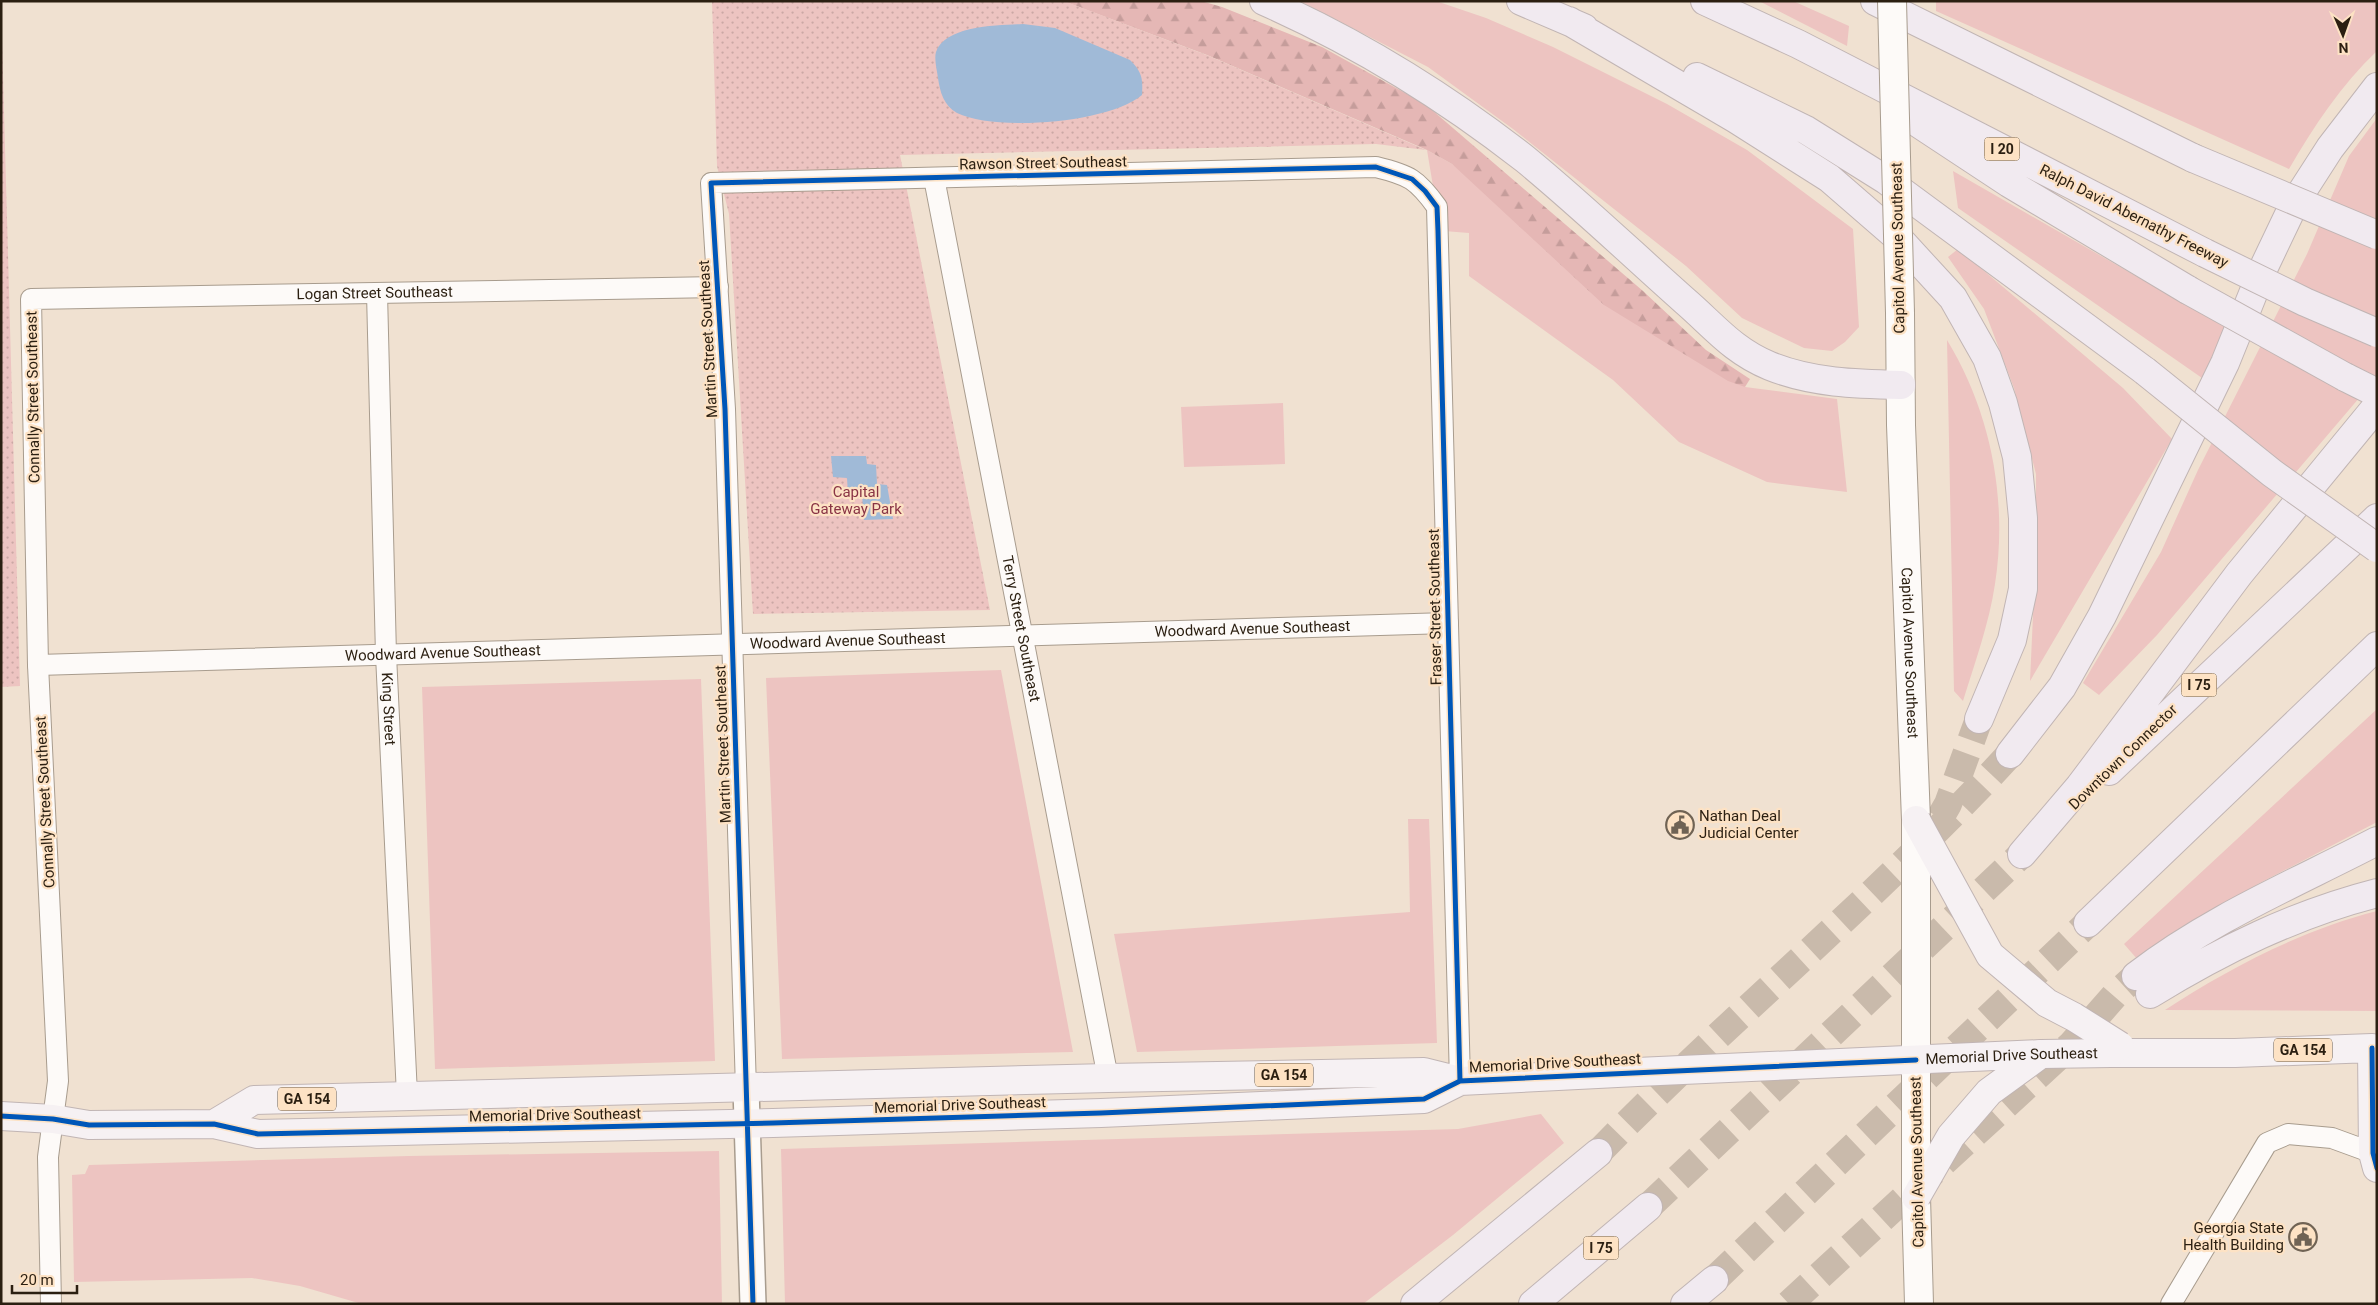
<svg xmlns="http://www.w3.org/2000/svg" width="2378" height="1305" viewBox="0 0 2378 1305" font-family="Roboto,sans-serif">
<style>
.grass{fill:#edc4c1}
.forest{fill:url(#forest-firs)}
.park{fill:url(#park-dots)}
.water{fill:#a0bad7}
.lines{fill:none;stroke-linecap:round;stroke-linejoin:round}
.motorway-tunnel{stroke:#c9baab;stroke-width:28;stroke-dasharray:28 14;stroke-linecap:butt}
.minor-casing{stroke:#a89c8e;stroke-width:22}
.tertiary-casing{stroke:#a89c8e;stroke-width:28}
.secondary-casing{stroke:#a89c8e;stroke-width:30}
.primary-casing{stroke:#c1b5b4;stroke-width:30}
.motorway-casing{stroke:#c1b5b4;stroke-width:30}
.minor{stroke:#fdfaf8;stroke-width:20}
.tertiary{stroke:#fdfaf8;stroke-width:25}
.secondary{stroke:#fdfaf8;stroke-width:28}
.primary{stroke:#f6f1f3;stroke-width:28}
.motorway{stroke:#f1eaf0;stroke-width:28}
.secondary-bridge-casing{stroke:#a89c8e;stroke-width:30;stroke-linecap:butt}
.primary-bridge-casing{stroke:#c1b5b4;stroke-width:30;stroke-linecap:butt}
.motorway-bridge-casing{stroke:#c1b5b4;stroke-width:30;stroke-linecap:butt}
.secondary-bridge{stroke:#fdfaf8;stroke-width:28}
.primary-bridge{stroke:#f6f1f3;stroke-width:28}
.motorway-bridge{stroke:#f1eaf0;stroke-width:28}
.cycleway-casing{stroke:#fde2c4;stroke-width:8}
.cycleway{stroke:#0057b8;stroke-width:5}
.labels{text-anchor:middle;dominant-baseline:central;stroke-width:4.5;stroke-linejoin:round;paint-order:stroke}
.shield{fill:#fde2c4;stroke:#6a5a47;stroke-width:1}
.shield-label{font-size:14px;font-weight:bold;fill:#2b1f11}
.street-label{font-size:15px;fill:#2b1f11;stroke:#fde2c4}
.park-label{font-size:15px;fill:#893445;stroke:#fde2c4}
.poi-label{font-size:15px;fill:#2b1f11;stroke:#fde2c4;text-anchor:start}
</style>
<defs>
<pattern id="forest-firs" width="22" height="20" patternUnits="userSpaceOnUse" patternTransform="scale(1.25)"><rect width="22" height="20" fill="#e5b7b5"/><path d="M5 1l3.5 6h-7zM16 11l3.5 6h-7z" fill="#c59d9b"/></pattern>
<pattern id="park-dots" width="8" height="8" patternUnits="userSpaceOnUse" patternTransform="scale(1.25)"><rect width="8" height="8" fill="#edc4c1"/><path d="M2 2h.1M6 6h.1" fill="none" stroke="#cba8a5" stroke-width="1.8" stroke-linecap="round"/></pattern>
</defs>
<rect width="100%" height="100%" fill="#f0e1d1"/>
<!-- grass -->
<path class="grass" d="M1300 1H1436L1486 18 1553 47 1667 104 1747 150 1853 229 1859 327 1845 342 1832 351 1804 348 1742 318 1686 266 1513 129 1428 67Z
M1759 1H1793L1849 26 1847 46Z
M1936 1H2377V51C2341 85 2314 126 2289 169L1936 11Z
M2377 118V377L2157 635 2099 695 2083 683 2161 552 2198 470 2307 254 2349 156Z
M1427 150 1452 164 1745 387 1837 399 1847 492 1767 482 1679 442 1613 380 1469 276V233L1444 231 1434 192Z
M1953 171 2230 330 2202 378 1958 208Z
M1958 249 2123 388 2172 439 2030 681 2036 550V474L2014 388 1984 309 1948 257Z
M1947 340C1991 412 2008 500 1995 584 1989 624 1975 662 1963 701L1954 691Z
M1283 403 1285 464 1184 467 1181 407Z
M1001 670 1073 1052 782 1059 766 678Z
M701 679 715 1061 435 1069 422 687Z
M2377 709V822L2258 884 2138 960 2124 944Z
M1408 819H1429L1437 1043 1137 1052 1114 934 1410 912Z
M2377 911V1011L2165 1010C2229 968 2302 930 2377 911Z
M1541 1114 1564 1143 1453 1235 1363 1304H785L781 1149 1458 1129Z
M719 1151 722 1304H362L300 1286 252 1278 74 1282 72 1175 85 1174 89 1165 409 1156Z"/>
<!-- forest -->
<path class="forest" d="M1063 1H1201L1222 7 1322 47 1425 104 1643 291 1706 350 1750 379 1745 387 1728 381 1604 305 1452 164 1427 150 1207 55Z"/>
<!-- park -->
<path class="park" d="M712 1H1064L1209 56 1426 150 1376 144 900 155 990 610 753 614 729 214 717 166Z
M1 3 20 686 1 687Z"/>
<!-- water -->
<path class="water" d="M1023 24 1055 28 1130 60C1142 72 1143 78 1142 95 1109 123 996 132 957 113 944 106 940 92 938 78 937 70 934 59 936 52 945 25 1000 25 1023 24Z
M831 456H866L867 464 876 465 877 484 887 485 893 519 864 520 862 494H848L847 478 833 477Z"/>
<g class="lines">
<!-- motorway-tunnel -->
<path class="motorway-tunnel" d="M1940 818 1948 804 1979 719
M1598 1153C1731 1016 1881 895 2010 754
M1648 1207 2022 854
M1714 1280 2088 923
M1789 1304 2072 1044 2115 995 2136 976"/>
<defs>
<g id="minor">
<path id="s1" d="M934 178 1108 1078"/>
<path id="s2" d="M377 293 386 655 407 1095"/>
<path id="s3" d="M38 665 1448 623"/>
<path d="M746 1089 725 409 711 183 1376 167C1409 175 1417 179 1437 207L1460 1081"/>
<path id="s4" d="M51 1304 48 1157 58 1081 38 665 31 299 718 287"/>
<path d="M2171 1304 2267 1143 2288 1134 2332 1138 2373 1153"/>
</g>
<path id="tertiary" d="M746 1089 753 1304"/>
<g id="secondary">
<path id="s5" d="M1900 313 1901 425 1916 820"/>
<path d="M1916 1197 1919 1304"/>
</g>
<path id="primary" d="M2111 1053H2235L2372 1048 2373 1153 2377 1168
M1 1116 53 1119 89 1125 214 1124 258 1134 773 1123 1101 1113 1424 1099 1460 1081
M214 1124 254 1100 1108 1078 1424 1072 1460 1081 1637 1072"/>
<path id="motorway" d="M1264 1C1359 43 1443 95 1525 159 1580 204 1632 254 1685 301 1714 326 1733 351 1770 366 1812 383 1856 384 1901 385
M1521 1 1584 28
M1705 1 1798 44 2205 253
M1875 1 2193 158
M1569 21 1736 119 1829 178 1897 237 1953 298 1987 358 2003 403 2017 457 2023 518V589L2012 640 1979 719
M1697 77 1806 130 1886 180 2145 371
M1918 123 2009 183 2188 290
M2345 377 2377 393
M2010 754 2062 687 2102 616 2225 363 2263 269 2294 204 2330 148 2377 87
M2109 771 2377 518
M2022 854 2080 786 2239 574 2377 406
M2088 923 2377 646
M2136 976C2210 919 2294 884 2377 841
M2150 994C2222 950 2295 914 2377 893
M1415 1304 1598 1153
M1533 1304 1648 1207
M1685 1304 1714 1280"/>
</defs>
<!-- minor casing -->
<use href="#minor" class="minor-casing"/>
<!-- tertiary casing -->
<use href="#tertiary" class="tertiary-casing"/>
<!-- secondary casing -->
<use href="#secondary" class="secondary-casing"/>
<!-- primary casing -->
<use href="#primary" class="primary-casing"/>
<!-- motorway casing -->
<use href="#motorway" class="motorway-casing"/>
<!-- minor -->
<use href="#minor" class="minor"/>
<!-- tertiary -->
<use href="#tertiary" class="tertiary"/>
<!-- secondary -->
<use href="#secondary" class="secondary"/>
<!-- primary -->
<use href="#primary" class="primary"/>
<!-- motorway -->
<use href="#motorway" class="motorway"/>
<defs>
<path id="secondary-bridge" d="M1892 1 1900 313
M1916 1197V820"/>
<g id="primary-bridge">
<path d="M1916 820 1990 955 2047 1003 2074 1017 2120 1046"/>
<path id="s6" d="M1637 1072 2041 1054 2111 1053"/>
<path d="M1916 1197 1951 1136 1989 1092 2041 1054"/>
</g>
<path id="motorway-bridge" d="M2193 158 2377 235
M2205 253 2305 302 2377 333
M2188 290 2345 377
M2145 371 2272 473 2377 548"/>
</defs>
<!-- secondary-bridge casing -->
<use href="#secondary-bridge" class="secondary-bridge-casing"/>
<!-- primary-bridge casing -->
<use href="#primary-bridge" class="primary-bridge-casing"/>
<!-- motorway-bridge casing -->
<use href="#motorway-bridge" class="motorway-bridge-casing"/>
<!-- secondary-bridge -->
<use href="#secondary-bridge" class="secondary-bridge"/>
<!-- primary-bridge -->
<use href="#primary-bridge" class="primary-bridge"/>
<!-- motorway-bridge -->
<use href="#motorway-bridge" class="motorway-bridge"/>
<defs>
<path id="cycleway" d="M2372 1048 2373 1153 2377 1168
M1 1116 53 1119 89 1125 214 1124 258 1134 773 1123 1101 1113 1424 1099 1460 1081 1916 1060
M753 1304 725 409 711 183 1376 167 1412 179 1425 191 1437 207 1438 231 1460 1081"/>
</defs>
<!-- cycleway casing -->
<use href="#cycleway" class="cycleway-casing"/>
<!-- cycleway -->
<use href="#cycleway" class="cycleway"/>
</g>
<!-- icons -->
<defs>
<symbol id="civic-ring" viewBox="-11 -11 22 22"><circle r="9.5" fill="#fde2c4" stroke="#706354" stroke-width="1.5"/><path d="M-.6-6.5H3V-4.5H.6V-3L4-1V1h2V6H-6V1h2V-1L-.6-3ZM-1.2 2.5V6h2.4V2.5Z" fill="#706354"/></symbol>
</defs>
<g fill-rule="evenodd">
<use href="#civic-ring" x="1664" y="809" width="32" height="32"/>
<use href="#civic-ring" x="2287" y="1221" width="32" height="32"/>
</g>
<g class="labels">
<!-- shield labels -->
<g class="shield">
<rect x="1984.5" y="137.5" width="35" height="23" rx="4"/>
<rect x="2181.5" y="673.5" width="35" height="23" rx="4"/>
<rect x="2274" y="1038.5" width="58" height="23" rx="4"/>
<rect x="1255" y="1063.5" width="58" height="23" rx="4"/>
<rect x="278" y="1087.5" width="58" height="23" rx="4"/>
<rect x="1583.5" y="1236.5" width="35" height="23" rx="4"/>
</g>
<g class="shield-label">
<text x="2002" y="149">I 20</text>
<text x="2199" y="685">I 75</text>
<text x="2303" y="1050">GA 154</text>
<text x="1284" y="1075">GA 154</text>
<text x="307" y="1099">GA 154</text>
<text x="1601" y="1248">I 75</text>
</g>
<!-- street labels -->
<g class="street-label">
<text transform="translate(1043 163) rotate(-1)">Rawson Street Southeast</text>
<text transform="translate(2134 216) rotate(27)">Ralph David Abernathy Freeway</text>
<text transform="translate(1898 248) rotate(-91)">Capitol Avenue Southeast</text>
<text stroke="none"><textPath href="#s4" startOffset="1350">Logan Street Southeast</textPath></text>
<text transform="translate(708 339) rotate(-93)">Martin Street Southeast</text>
<text transform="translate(33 397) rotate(-91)">Connally Street Southeast</text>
<text transform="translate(1435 607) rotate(-91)">Fraser Street Southeast</text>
<text stroke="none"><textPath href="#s1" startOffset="459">Terry Street Southeast</textPath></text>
<text stroke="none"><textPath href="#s3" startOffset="1215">Woodward Avenue Southeast</textPath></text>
<text stroke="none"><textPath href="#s3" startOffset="810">Woodward Avenue Southeast</textPath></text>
<text stroke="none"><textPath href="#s5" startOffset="340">Capitol Avenue Southeast</textPath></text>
<text stroke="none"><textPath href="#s3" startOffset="405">Woodward Avenue Southeast</textPath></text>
<text stroke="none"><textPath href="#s2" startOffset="416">King Street</textPath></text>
<text transform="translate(723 744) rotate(-92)">Martin Street Southeast</text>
<text transform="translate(2123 757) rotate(-44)">Downtown Connector</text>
<text transform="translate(45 802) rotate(-93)">Connally Street Southeast</text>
<text stroke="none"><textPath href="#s6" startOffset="375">Memorial Drive Southeast</textPath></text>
<text transform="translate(1555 1063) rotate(-3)">Memorial Drive Southeast</text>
<text transform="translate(960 1105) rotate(-2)">Memorial Drive Southeast</text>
<text transform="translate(555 1115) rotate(-1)">Memorial Drive Southeast</text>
<text transform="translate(1917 1162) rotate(-91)">Capitol Avenue Southeast</text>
</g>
<!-- park labels -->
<g class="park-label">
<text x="856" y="492">Capital<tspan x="856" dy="17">Gateway Park</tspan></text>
</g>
<!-- poi labels -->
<g class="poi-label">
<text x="1699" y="816">Nathan Deal<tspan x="1699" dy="17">Judicial Center</tspan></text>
<text x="2284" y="1228" text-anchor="end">Georgia State<tspan x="2284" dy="17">Health Building</tspan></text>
</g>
</g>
<!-- border -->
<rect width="2378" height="1305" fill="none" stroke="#2b1f11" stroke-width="5"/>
<!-- north arrow -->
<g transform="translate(2343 35) rotate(178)" stroke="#fde2c4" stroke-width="4" paint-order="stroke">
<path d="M0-4L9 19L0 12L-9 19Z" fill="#2b1f11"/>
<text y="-8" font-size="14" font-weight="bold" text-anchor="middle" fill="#2b1f11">N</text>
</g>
<!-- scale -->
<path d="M12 1285v8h65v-8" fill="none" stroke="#2b1f11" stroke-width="2.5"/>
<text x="20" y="1285" font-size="15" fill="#2b1f11" stroke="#fde2c4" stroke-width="4" paint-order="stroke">20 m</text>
</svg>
